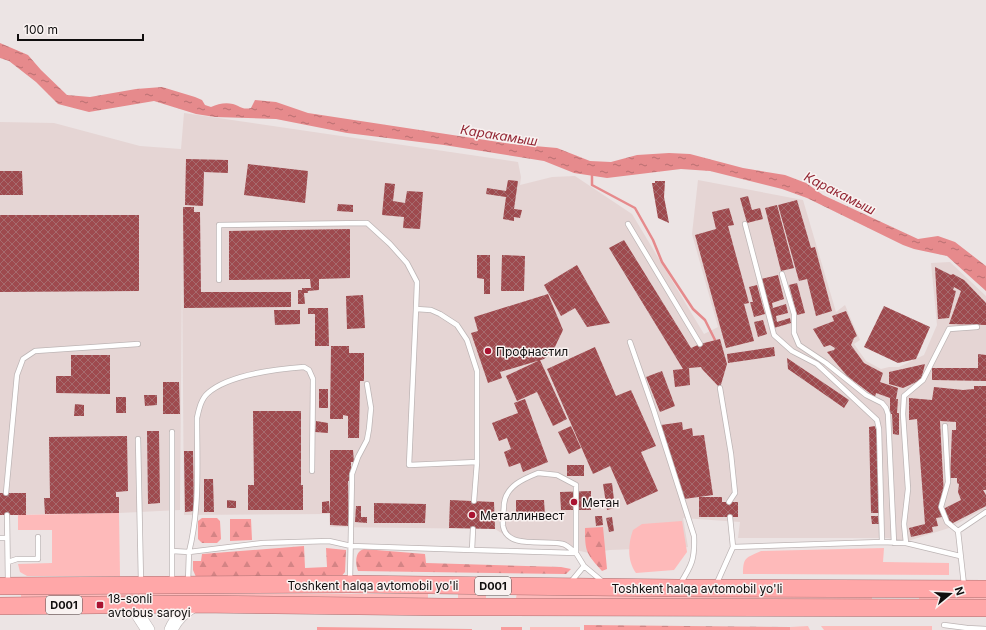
<svg xmlns="http://www.w3.org/2000/svg" width="986" height="630" viewBox="0 0 986 630" font-family="Inter,sans-serif">
<style>
.built{fill:#e5d5d4}
.grass{fill:#febaba}
.forest{fill:url(#forest-firs)}
.water{fill:url(#water-ripples)}
.lines{fill:none;stroke-linecap:round;stroke-linejoin:round}
.stream{stroke:#e68a8c;stroke-width:2.5}
.building{fill:url(#building-cross-hatch)}
.lane-casing{stroke:#bdb5b5;stroke-width:6}
.secondary-casing{stroke:#bdb5b5;stroke-width:14}
.highway-casing{stroke:#ab7172;stroke-width:18}
.lane{stroke:#fff;stroke-width:4.5}
.secondary{stroke:#fff;stroke-width:13}
.highway{stroke:#ffa7a8;stroke-width:17}
.poi-dot{fill:#aa1331;stroke:#f9f2f1;stroke-width:1.5}
.labels{text-anchor:middle;dominant-baseline:central;stroke-width:3;stroke-linejoin:round;paint-order:stroke}
.shield{fill:#f9f2f1;stroke:#565252;stroke-width:1}
.shield-label{font-size:11px;font-weight:bold;fill:#100e0e}
.poi-label{font-size:12px;fill:#100e0e;stroke:#f9f2f1;text-anchor:start}
.street-label{font-size:12px;fill:#100e0e;stroke:#f9f2f1}
.water-label{font-size:13px;font-style:italic;fill:#932734;stroke:#f9f2f1}
</style>
<defs>
<pattern id="forest-firs" width="22" height="20" patternUnits="userSpaceOnUse"><rect width="22" height="20" fill="#f99b9c"/><path d="M5 1l3.5 6h-7zM16 11l3.5 6h-7z" fill="#d48485"/></pattern>
<pattern id="water-ripples" width="26" height="14" patternUnits="userSpaceOnUse"><rect width="26" height="14" fill="#e68a8c"/><path d="M2 4q2-2 4 0t4 0M15 11q2-2 4 0t4 0" fill="none" stroke="#b96f71"/></pattern>
<pattern id="building-cross-hatch" width="8" height="8" patternUnits="userSpaceOnUse"><rect width="8" height="8" fill="#9e4a4e"/><path d="M0 0l8 8M0 8l8-8" fill="none" stroke="#a66b6e"/></pattern>
</defs>
<rect width="100%" height="100%" fill="#ece4e4"/>
<!-- built -->
<path class="built" d="M184 113 518 162 521 177 520 185 552 177 575 176 632 214 704 334 718 327 692 234 698 180 803 200 836 312 845 305 860 340 854 344 866 361 881 369 889 367H899L924 355 937 325 931 263 950 262 986 296V508L949 528 911 540 902 541 888 538H738L740 522 683 518 688 547 610 550 589 553 557 546 517 543 495 529 330 527 329 514 184 515 182 263 180 510 119 513 0 515V122L54 123 140 146 181 149Z"/>
<!-- grass -->
<path class="grass" d="M119 513 120 576H27L20 572 18 564 52 563V530H18V515Z
M682 521 687 552 674 570 636 573C627 561 628 544 633 530L642 524Z
M884 548 883 562 949 563V575L743 574C743 557 746 558 761 551Z
M21 593 428 594V598H21Z
M458 593H486V599H458Z
M517 593 872 594V599L516 598Z
M919 594H986V599H919Z
M808 626 810 630H790V627Z
M821 626H932V630H824Z
M530 627H580V630H530Z"/>
<!-- forest -->
<path class="forest" d="M202 518H217L220 521 221 539 217 543H202L198 539V521Z
M230 519H251L252 540 230 541Z
M603 527 607 569 602 571C586 553 585 552 585 528Z
M304 546 305 568 327 567 326 548 346 550 345 572 340 578 196 577 193 570V561H201L202 554Z
M364 549 425 554 426 563 561 567 571 569 566 574 358 571C355 563 355 551 364 549Z
M584 625 790 627V630H584Z
M317 627 472 629V630H317Z
M501 627H522V630H501Z"/>
<!-- water -->
<path class="water" d="M0 43 28 55 41 70 67 95 90 97 136 89 162 87 195 97 202 100 205 105 211 107C218 104 225 102 233 104 241 106 241 110 251 108L255 100 276 102 308 113 512 144 557 148 590 161 611 162 637 155 669 153 690 154 743 168 785 175 806 183 823 195 918 239 938 236 955 242 986 266V291L947 256 914 249 903 245 807 198 782 189 710 171 681 169 607 178 574 173 544 161 444 145 347 133 276 119 215 117 196 114 154 101 89 112 58 104 36 82 9 61 0 58Z"/>
<g class="lines">
<!-- stream -->
<path class="stream" d="M592 173V185L635 208 653 240 662 262 693 309 705 320 715 340"/>
</g>
<!-- building -->
<path class="building" d="M186 159 228 160V173L204 172 203 206 185 205Z
M248 164 308 171 305 203 244 195Z
M0 171H22L23 195H0Z
M508 180 518 181 514 209 522 210 520 218 514 217V221L503 219 506 197 486 194 487 188 506 191Z
M655 181H665L664 197 669 223 658 218 652 183H655Z
M385 183 395 184 393 201 405 203 407 191 423 192 420 229 403 228 404 217 382 215Z
M748 196 752 210 760 208 763 219 747 223 740 198Z
M797 200 811 248 815 247 832 311 816 316 807 279 799 281 778 205Z
M338 204 353 205V212L337 211Z
M777 205 794 268 781 271 765 208Z
M183 207H194V212H200L201 292H291V307L184 308Z
M729 208 734 225 728 226 749 303 744 304 754 341 726 348 695 235 716 229 712 212Z
M0 215H139V291L0 292Z
M350 229V278L319 279V290L308 291V293H304L305 304H298V290H302V288H311L310 279 229 280V231Z
M624 240 691 348 700 344 720 339 727 364 720 388 702 369 701 367 689 368 690 385 675 387 673 370 683 369 609 248Z
M477 255H490V294H484V279L477 278Z
M502 255 525 256 524 291H501Z
M577 265 610 323 587 327 575 308 561 316 544 285Z
M935 267 951 275 953 274 964 280 986 303V325L949 324 961 291 954 287 953 290 956 291 949 318 938 319Z
M778 275 784 299 772 303 773 308 786 304 788 313 776 316 777 322 790 318 791 323 774 328 761 279Z
M797 283 805 313 797 315 789 285Z
M757 285 765 314 754 317 750 302H753L749 287Z
M548 294 563 330 553 351 544 359 500 372 502 378 488 383 471 333 478 331 474 317Z
M363 295 365 328 347 329 346 296Z
M884 306 930 327 916 359 898 363 864 347Z
M308 308H328L329 346H315V314H308Z
M274 310H300V324L275 325Z
M846 311 857 336 854 338 851 345 864 363 883 373 880 382 898 388 896 399H898L897 413H899V435L893 434 892 414H890V398L876 393 875 397 847 376 827 352 834 350 835 348 830 345 824 347 813 329 834 321 832 316Z
M763 320 767 334 758 337 754 322Z
M331 346H349V353H364V381H360L359 438H348V416L343 415V419H330Z
M595 347 616 396 631 390 656 446 641 452 658 491 627 505 610 466 593 474 547 369Z
M774 347 775 356 728 363 727 354Z
M978 354 986 355V381L932 380V368H978Z
M71 355H110V394L56 393V376H71Z
M787 358 849 400 844 408 788 369Z
M540 360 567 419 553 426 537 392 517 401 506 376Z
M925 364 921 380 903 388 889 384V372Z
M662 371 675 406 660 412 646 377Z
M163 382H179L180 414H163Z
M974 386H986V490H983L986 495V506L951 524 943 509 961 500 958 492 959 484 957 483V478H950L952 430H956V422L940 421 944 496 940 500 942 517 936 518 938 526 932 527 933 532 911 537 909 528 925 524 917 419 909 420V398L932 400 934 387 963 390 974 389Z
M319 389H328V408H319Z
M144 395H157V405L145 406Z
M116 397H126V413H116Z
M525 399 548 462 523 472 520 463 509 467 504 452 511 449 507 438 499 441 492 423 518 413 514 403Z
M75 404 84 405V416H74Z
M253 411H301V485H303V510H248V485H254Z
M316 421 328 423V433L315 432Z
M682 422 683 430 692 428 693 436 704 435 713 495 684 499 661 425Z
M571 426 581 448 569 454 558 432Z
M875 426 878 436 879 513H871L869 427Z
M147 431H159L160 503 148 504Z
M127 436 128 491 116 492V497H119V513L45 514 44 498H50L49 437Z
M330 450H353L354 462H351V481H348L349 526 330 525Z
M184 451H193L194 511 185 512Z
M567 465H584V476H567Z
M204 479H213L214 512H204Z
M612 483 615 508 607 510 603 484Z
M591 491V510H561L560 492Z
M0 493H26V515H0Z
M699 497H722V502H738V517H699Z
M227 500 236 501V508H227Z
M450 500 494 502 495 529 449 528Z
M516 500H544L545 516H516Z
M329 501 330 513H322V502Z
M374 503 426 504 425 523H374Z
M356 506H361V517H367V523L355 522Z
M595 516H602L603 525 596 526Z
M871 516H878L879 524H872Z
M612 517 614 531 609 532 606 518Z"/>
<g class="lines">
<defs>
<path id="lane" d="M628 224 700 344
M745 224 774 335 792 351 817 364 877 420 879 429 882 542 906 543 960 556
M782 274 794 314V333L799 345 826 363 866 395 882 403 886 408 888 414 894 543
M219 280V225L367 223 390 244 407 263 417 282 416 309
M630 342 654 411 694 536C695 559 692 565 680 584
M720 388 731 454 735 493 729 502
M945 426 948 482 941 507 947 522 958 531
M172 432V583
M138 439 141 582
M538 473 557 475 576 485V553C572 550 567 545 563 544 546 539 507 550 503 526 502 519 504 511 504 504 506 486 523 479 538 473Z
M6 493 17 375 23 359 35 351 138 344
M474 501 477 462V371L467 340 457 325 440 314 431 310 416 309 409 465 477 462
M7 515 8 582
M473 529 472 550 576 553 584 566 603 582
M0 538H7
M906 543 904 524 908 489 903 414 904 396 923 380 949 329 977 327
M733 547 882 542
M172 551 189 552C200 508 197 463 197 418 199 409 201 399 208 393 228 375 277 369 304 367L309 370 313 379 312 471
M8 562 17 559H38V537
M350 580 352 474 358 457 367 440 369 429 371 408 367 384
M188 582 189 552 263 543 329 541 351 546 472 550
M570 583 584 566
M716 585 733 547 730 517
M964 585 958 531 986 512
M944 625 967 628 986 629"/>
<path id="secondary" d="M128 605 137 613 148 630
M171 630C176 618 185 611 196 604"/>
<path id="highway" d="M0 586 350 584 678 588 986 589
M0 606 196 604 444 607 986 608"/>
</defs>
<!-- lane casing -->
<use href="#lane" class="lane-casing"/>
<!-- secondary casing -->
<use href="#secondary" class="secondary-casing"/>
<!-- highway casing -->
<use href="#highway" class="highway-casing"/>
<!-- lane -->
<use href="#lane" class="lane"/>
<!-- secondary -->
<use href="#secondary" class="secondary"/>
<!-- highway -->
<use href="#highway" class="highway"/>
</g>
<!-- markers -->
<g class="poi-dot">
<circle cx="488" cy="351" r="4"/>
<circle cx="574" cy="502" r="4"/>
<circle cx="472" cy="515" r="4"/>
<rect x="96" y="601" width="8" height="8" rx="2"/>
</g>
<g class="labels">
<!-- shield labels -->
<g class="shield">
<rect x="475" y="577" width="36" height="18" rx="3"/>
<rect x="46" y="596" width="36" height="18" rx="3"/>
</g>
<g class="shield-label">
<text x="493" y="586">D001</text>
<text x="64" y="605">D001</text>
</g>
<!-- poi labels -->
<g class="poi-label">
<text x="496" y="351">Профнастил</text>
<text x="582" y="502">Метан</text>
<text x="480" y="515">Металлинвест</text>
<text x="108" y="598">18-sonli<tspan x="108" dy="14">avtobus saroyi</tspan></text>
</g>
<!-- street labels -->
<g class="street-label">
<text x="373" y="585">Toshkent halqa avtomobil yo'li</text>
<text x="697" y="588">Toshkent halqa avtomobil yo'li</text>
</g>
<!-- water labels -->
<g class="water-label">
<text transform="translate(499 135) rotate(9)">Каракамыш</text>
<text transform="translate(840 193) rotate(27)">Каракамыш</text>
</g>
</g>
<!-- north arrow -->
<g transform="translate(950 594) rotate(72)" stroke="#f9f2f1" stroke-width="3" paint-order="stroke">
<path d="M0-3L7 15L0 10L-7 15Z" fill="#100e0e"/>
<text y="-6" font-size="11" font-weight="bold" text-anchor="middle" fill="#100e0e">N</text>
</g>
<!-- scale -->
<path d="M18 34v6h125v-6" fill="none" stroke="#100e0e" stroke-width="2"/>
<text x="24" y="34" font-size="12" fill="#100e0e" stroke="#f9f2f1" stroke-width="3" paint-order="stroke">100 m</text>
</svg>
